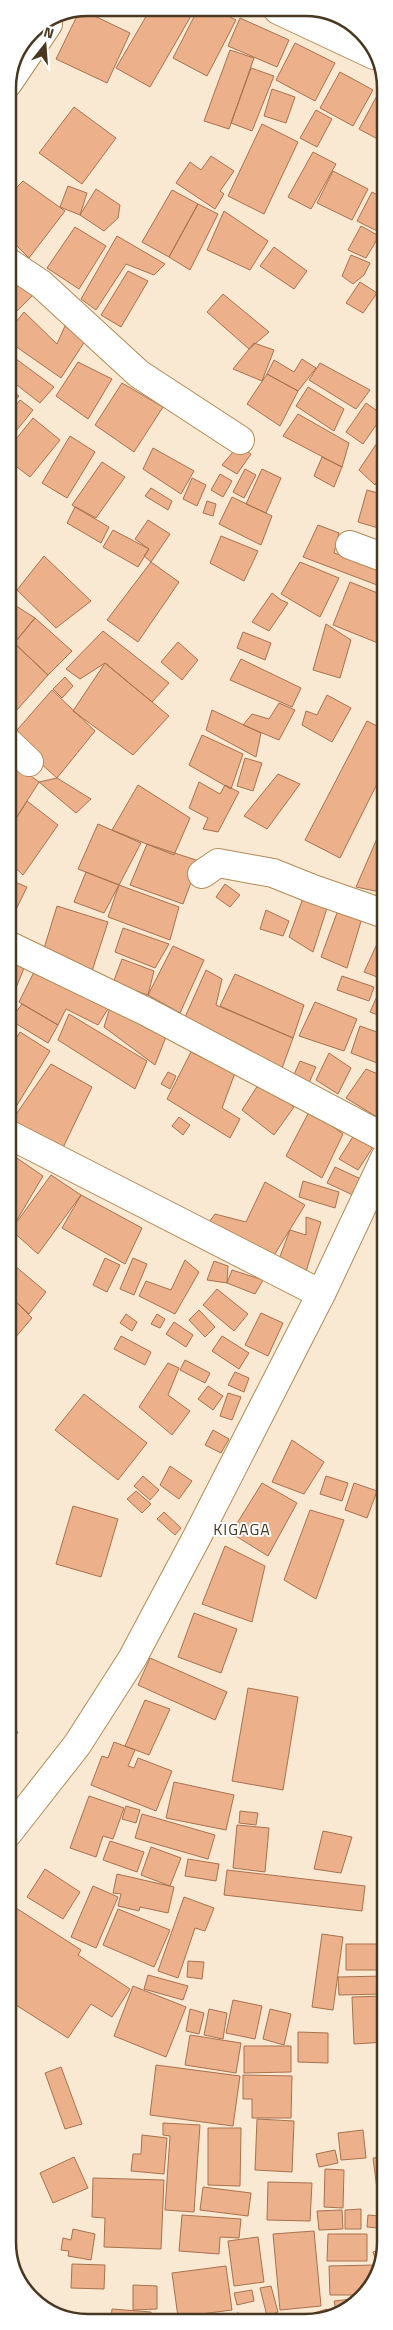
<svg xmlns="http://www.w3.org/2000/svg" width="393" height="2330" viewBox="0 0 393 2330" font-family="'Titillium Web',sans-serif">
<style>
.building{fill:#ecb08b;stroke:#a8724e}
.lines{fill:none;stroke-linecap:round;stroke-linejoin:round}
.minor-casing{stroke:#b28a55;stroke-width:30}
.minor{stroke:#fff;stroke-width:28}
.labels{text-anchor:middle;dominant-baseline:central;stroke-width:4;stroke-linejoin:round;paint-order:stroke}
.quarter-label{font-size:16px;letter-spacing:1px;fill:#493821;stroke:#fff}
.rim{fill:none;stroke:#493821;stroke-width:2.5}
</style>
<rect width="100%" height="100%" fill="#f9e8d2"/>
<!-- building -->
<path class="building" d="M151 8 195 9 150 87 116 68Z
M198 9H215L236 20 207 76 173 58Z
M82 10 130 33 107 83 56 59 79 12Z
M240 18 289 40 277 67 228 46Z
M295 43 335 63 315 101 276 80Z
M230 50 254 58 229 129 204 121Z
M251 68 274 76 252 131 231 123Z
M340 72 373 90 353 126 320 108Z
M272 89 295 97 286 123 264 116Z
M379 92 385 96V143L359 129Z
M74 107 116 138 82 184 39 153Z
M316 110 332 119 317 147 300 138Z
M262 124 298 142 264 214 228 196Z
M313 152 336 164 311 209 288 197Z
M211 156 234 171 220 191 224 194 215 209 176 183 190 162 201 170Z
M333 171 368 189 352 220 317 203Z
M23 181 65 211 29 258 8 237V196Z
M68 186 87 193 80 215 60 207Z
M96 189 120 205 118 218 104 231 80 215Z
M172 190 198 204 169 257 142 242Z
M372 192 385 199V235L357 221Z
M198 204 218 214 190 270 169 257Z
M224 211 268 241 250 270 207 250Z
M361 226 379 236 366 258 348 250Z
M75 227 106 246 79 289 47 268Z
M117 236 165 264 154 275 126 264 96 310 81 299Z
M274 247 307 271 294 289 260 266Z
M351 255 370 263 364 275 353 284 342 276Z
M128 271 148 281 121 327 101 315Z
M8 278 36 292 16 312 8 304Z
M360 282 377 293 363 313 346 303Z
M223 294 269 332 249 349 207 312Z
M24 312 57 344 65 326 85 341 61 378 8 341V332Z
M254 343 274 350 262 381 233 369Z
M8 353 54 387 40 403 8 378Z
M302 359 316 368 298 391 267 374 274 360 294 372Z
M78 362 112 379 88 419 56 396Z
M320 363 370 390 356 409 309 380Z
M267 374 298 391 280 426 247 404Z
M122 383 163 407 134 452 95 425Z
M308 387 344 409 334 431 296 406Z
M8 388 19 396 8 409Z
M20 400 33 410 8 441V416Z
M366 403 383 415 363 444 346 432Z
M298 414 349 443 342 467 283 436Z
M33 418 60 440 30 477 8 460V449Z
M385 431V467L375 485 359 470Z
M70 436 95 452 67 498 42 483Z
M238 446 251 454 237 474 222 465Z
M153 448 194 471 181 494 143 469Z
M322 457 342 467 334 487 314 476Z
M102 462 125 477 96 518 72 505Z
M245 469 256 475 244 498 233 492Z
M262 469 281 478 266 513 246 504Z
M220 474 232 481 223 497 211 490Z
M192 478 206 485 197 506 183 499Z
M151 488 172 501 168 510 145 496Z
M367 490 385 495V530L358 522Z
M232 497 272 516 261 545 219 524Z
M207 501 216 504 213 516 203 513Z
M75 507 109 527 101 543 67 523Z
M148 520 170 534 151 562 144 556 149 549 135 539Z
M318 525 339 533 334 553 385 570V588L303 557Z
M113 530 149 549 138 567 103 547Z
M221 536 258 551 244 581 210 563Z
M44 556 91 601 56 628 17 590Z
M151 562 179 582 138 642 107 620Z
M300 562 339 578 320 617 281 594Z
M350 582 385 596V626L378 643 333 625Z
M272 593 281 600 288 603 269 631 252 622Z
M13 604 35 618 17 640 8 632V611Z
M35 618 72 651 48 675 14 643Z
M326 624 351 640 340 678 313 670Z
M103 631 169 683 152 702 105 663 80 679 66 669Z
M243 632 271 643 265 660 237 648Z
M8 637 48 675 8 720Z
M178 642 198 660 182 680 161 662Z
M241 659 301 688 292 707 230 680Z
M105 663 169 716 133 755 73 711Z
M65 677 73 686 62 698 53 689Z
M52 690 95 731 57 778 11 737Z
M327 695 351 708 332 742 302 725 306 711 317 715Z
M279 703 295 710 279 740 243 725 252 714 269 719Z
M212 710 261 733 256 757 206 730Z
M367 721 385 730V768L340 858 305 840Z
M202 735 243 754 231 789 189 765Z
M245 758 262 763 253 791 237 786Z
M8 759 39 782 8 831Z
M278 774 300 784 267 829 244 816Z
M57 778 91 799 76 813 39 782Z
M199 782 220 794 225 785 239 792 218 832 203 829 208 818 189 808Z
M138 785 190 818 174 855 112 830Z
M27 801 58 825 23 875 8 861V831Z
M98 824 141 843 119 885 78 869Z
M379 834 385 837V893L356 887Z
M147 844 199 861 183 904 130 885Z
M86 872 119 885 104 913 74 902Z
M8 879 27 887 8 926Z
M225 884 240 895 230 907 216 897Z
M119 885 179 907 170 940 108 917Z
M303 898 327 908 313 952 289 937Z
M57 906 108 922 92 971 42 955Z
M266 910 289 921 283 936 260 929Z
M338 910 362 918 347 968 321 957Z
M385 927V980L364 972Z
M123 928 169 944 155 968 115 952Z
M173 946 204 960 180 1013 148 995Z
M8 953 26 963 8 1008Z
M122 959 154 971 148 995 113 983Z
M37 966 111 1004 98 1025 66 1009 58 1025 19 1002Z
M206 970 222 979 216 1005 293 1038 281 1071 182 1024Z
M235 974 304 1005 293 1038 220 1006Z
M342 976 374 987 369 1001 337 990Z
M378 994 385 996V1010L383 1017 370 1012Z
M315 1002 357 1019 344 1051 299 1036Z
M22 1004 58 1025 48 1043 10 1020Z
M111 1004 167 1034 155 1065 104 1027Z
M69 1014 147 1061 135 1089 58 1040Z
M360 1026 385 1035V1066L351 1053Z
M20 1032 50 1051 8 1120V1052Z
M191 1052 235 1073 222 1108 240 1119 230 1138 167 1099Z
M329 1053 351 1068 338 1094 316 1080Z
M300 1061 316 1067 308 1085 292 1079Z
M51 1064 92 1087 60 1154 8 1126Z
M366 1069 385 1077V1122L346 1098Z
M168 1072 176 1076 170 1089 161 1084Z
M260 1082 294 1107 274 1135 242 1110Z
M310 1110 343 1134 322 1178 286 1156Z
M179 1117 190 1125 183 1135 172 1126Z
M354 1135 373 1147 358 1170 339 1159Z
M8 1152 43 1176 11 1230 8 1228Z
M335 1167 363 1180 355 1196 327 1183Z
M51 1175 81 1195 38 1254 11 1230Z
M303 1181 339 1192 335 1208 299 1197Z
M265 1182 305 1205 273 1257 207 1225 215 1214 246 1222Z
M81 1195 142 1228 125 1264 62 1228Z
M306 1217 321 1222 305 1275 279 1259 290 1230 306 1235Z
M105 1258 120 1265 107 1292 93 1285Z
M133 1258 147 1264 134 1295 120 1289Z
M185 1260 199 1272 175 1314 139 1296 146 1281 171 1290Z
M9 1261 46 1292 29 1314 8 1294Z
M214 1261 228 1266 227 1283 207 1280Z
M232 1270 263 1280 255 1294 227 1283Z
M217 1289 248 1314 234 1331 203 1305Z
M8 1294 32 1318 8 1346Z
M199 1310 215 1327 205 1337 189 1320Z
M261 1313 283 1323 268 1356 245 1345Z
M126 1314 137 1322 132 1331 120 1323Z
M157 1314 165 1319 160 1328 151 1324Z
M174 1322 193 1335 186 1347 166 1334Z
M121 1336 151 1352 145 1365 114 1349Z
M222 1336 249 1353 239 1369 212 1351Z
M185 1360 210 1373 205 1383 180 1370Z
M168 1363 179 1368 168 1395 190 1411 172 1435 139 1407Z
M235 1372 249 1378 244 1392 228 1385Z
M208 1386 223 1396 213 1410 198 1399Z
M228 1393 241 1397 232 1420 220 1416Z
M84 1394 147 1443 118 1480 55 1430Z
M213 1430 229 1439 221 1453 205 1445Z
M292 1440 324 1462 304 1494 272 1482Z
M170 1466 192 1481 179 1499 160 1485Z
M143 1476 159 1490 150 1500 134 1486Z
M326 1476 348 1483 342 1501 320 1494Z
M262 1483 297 1503 268 1556 231 1533Z
M354 1483 377 1491 367 1518 345 1510Z
M136 1491 151 1504 142 1513 127 1499Z
M73 1506 118 1519 101 1577 56 1564Z
M310 1510 344 1520 316 1599 284 1580Z
M164 1512 181 1528 175 1535 157 1519Z
M225 1546 265 1566 252 1622 202 1604Z
M194 1613 237 1629 221 1673 178 1657Z
M150 1658 227 1692 215 1720 138 1685Z
M248 1688 298 1697 283 1790 232 1781Z
M145 1700 170 1709 149 1755 125 1746Z
M8 1726 18 1732 8 1748Z
M114 1742 135 1750 128 1766 134 1768 138 1758 172 1771 156 1811 91 1785 102 1756 108 1758Z
M174 1782 234 1795 226 1830 166 1818Z
M89 1796 124 1808 113 1839 103 1836 96 1857 70 1848Z
M126 1806 140 1810 136 1823 122 1819Z
M240 1811 258 1813 256 1825 239 1823Z
M142 1814 215 1835 208 1859 135 1838Z
M237 1825 269 1828 265 1872 233 1868Z
M323 1831 352 1837 341 1873 314 1869Z
M110 1841 144 1852 137 1872 103 1860Z
M151 1847 181 1858 170 1886 141 1875Z
M188 1859 219 1864 216 1881 185 1876Z
M45 1869 80 1892 63 1919 27 1897Z
M227 1870 365 1886 362 1911 224 1895Z
M117 1874 174 1887 168 1913 140 1907 139 1911 118 1906 121 1894 113 1893Z
M93 1886 118 1897 96 1948 71 1937Z
M184 1897 214 1908 205 1931 195 1928 178 1978 158 1971Z
M13 1906 81 1950 78 1955 130 1989 112 2017 91 2004 68 2038 8 2000V1914Z
M118 1909 170 1930 154 1967 103 1945Z
M322 1934 343 1937 333 2010 312 2007Z
M346 1944H385V1970H346Z
M188 1961 204 1962 202 1979 187 1977Z
M148 1975 188 1986 183 2000 144 1989Z
M385 1976V1994L339 1995 338 1977Z
M133 1986 186 2007 166 2057 114 2036Z
M385 1996V2042L354 2044 352 1997Z
M233 2000 262 2006 255 2039 226 2033Z
M190 2009 204 2013 199 2034 186 2031Z
M209 2009 227 2013 223 2039 204 2035Z
M270 2009 291 2014 284 2045 263 2039Z
M298 2032 328 2033V2063L298 2062Z
M190 2035 241 2043 236 2073 185 2065Z
M244 2046H291V2072L244 2073Z
M156 2065 240 2076 233 2126 150 2115Z
M61 2067 82 2124 65 2129 45 2073Z
M243 2075 292 2076 291 2118H252V2099H243Z
M257 2119 294 2121 292 2172 255 2170Z
M163 2123 200 2125 194 2212 165 2210 170 2136 163 2135Z
M208 2128H241L240 2186 208 2185Z
M363 2130 366 2158 341 2160 338 2133Z
M142 2135 167 2138 164 2174 131 2171 133 2154H141Z
M335 2150 338 2163 319 2167 316 2154Z
M74 2157 88 2188 53 2203 40 2173Z
M385 2157V2188L377 2189 373 2158Z
M325 2169 344 2170 343 2208 324 2207Z
M93 2178 164 2180 161 2249 104 2247 105 2218 92 2217Z
M268 2182 312 2183 310 2221 267 2220Z
M203 2187 251 2193 248 2216 200 2210Z
M361 2209V2229H345V2210Z
M342 2210 343 2229 319 2230 317 2211Z
M182 2215 241 2219 239 2238 220 2237 219 2254 179 2251Z
M368 2215 380 2216 379 2228 367 2227Z
M73 2229 95 2234 91 2260 68 2256 69 2251 61 2250 63 2238 71 2240Z
M314 2231 321 2306 280 2310 273 2234Z
M328 2234H367V2261H327Z
M258 2237 264 2282 234 2286 228 2241Z
M385 2248 377 2265 373 2252Z
M72 2264 105 2265 104 2289 71 2288Z
M376 2265 364 2295H330L329 2266Z
M226 2266 232 2310 178 2317 172 2273Z
M133 2285 157 2286V2309L133 2310Z
M271 2286 278 2312 267 2316 260 2288Z
M252 2290 254 2301 237 2305 234 2293Z
M362 2298V2299L336 2310 334 2301Z
M112 2309 151 2312V2321L111 2320Z
M327 2309 328 2314 310 2322H291V2320Z
M239 2313 240 2322 221 2321V2316Z
M213 2315 214 2321H175Z
M286 2315 287 2322H269V2319Z
M268 2317V2322H241V2321Z"/>
<g class="lines">
<defs>
<path id="minor" d="M278 10 374 55
M8 83 48 24
M8 262 41 284 139 374 240 440
M350 545 385 558
M8 742 29 762
M202 874 218 863 273 873 313 889 385 914
M8 945 145 1011 385 1138
M8 1134 321 1294
M8 1833 77 1745 132 1659 198 1535 321 1294 385 1158"/>
</defs>
<!-- minor casing -->
<use href="#minor" class="minor-casing"/>
<!-- minor -->
<use href="#minor" class="minor"/>
</g>
<g class="labels">
<!-- quarter labels -->
<g class="quarter-label">
<text x="242" y="1529">KIGAGA</text>
</g>
</g>
<!-- crop -->
<path d="M0 0H393V2330H0ZM88 16H305A72 72 0 0 1 377 88V2242A72 72 0 0 1 305 2314H88A72 72 0 0 1 16 2242V88A72 72 0 0 1 88 16Z" fill="#fff" fill-rule="evenodd"/>
<path class="rim" d="M88 16H305A72 72 0 0 1 377 88V2242A72 72 0 0 1 305 2314H88A72 72 0 0 1 16 2242V88A72 72 0 0 1 88 16Z"/>
<!-- north arrow -->
<g transform="translate(45 45) rotate(17)" stroke="#ffffff" stroke-width="4" paint-order="stroke">
<path d="M0-4L9 19L0 12L-9 19Z" fill="#493821"/>
<text y="-8" font-size="14" font-weight="bold" text-anchor="middle" fill="#493821">N</text>
</g>
</svg>
